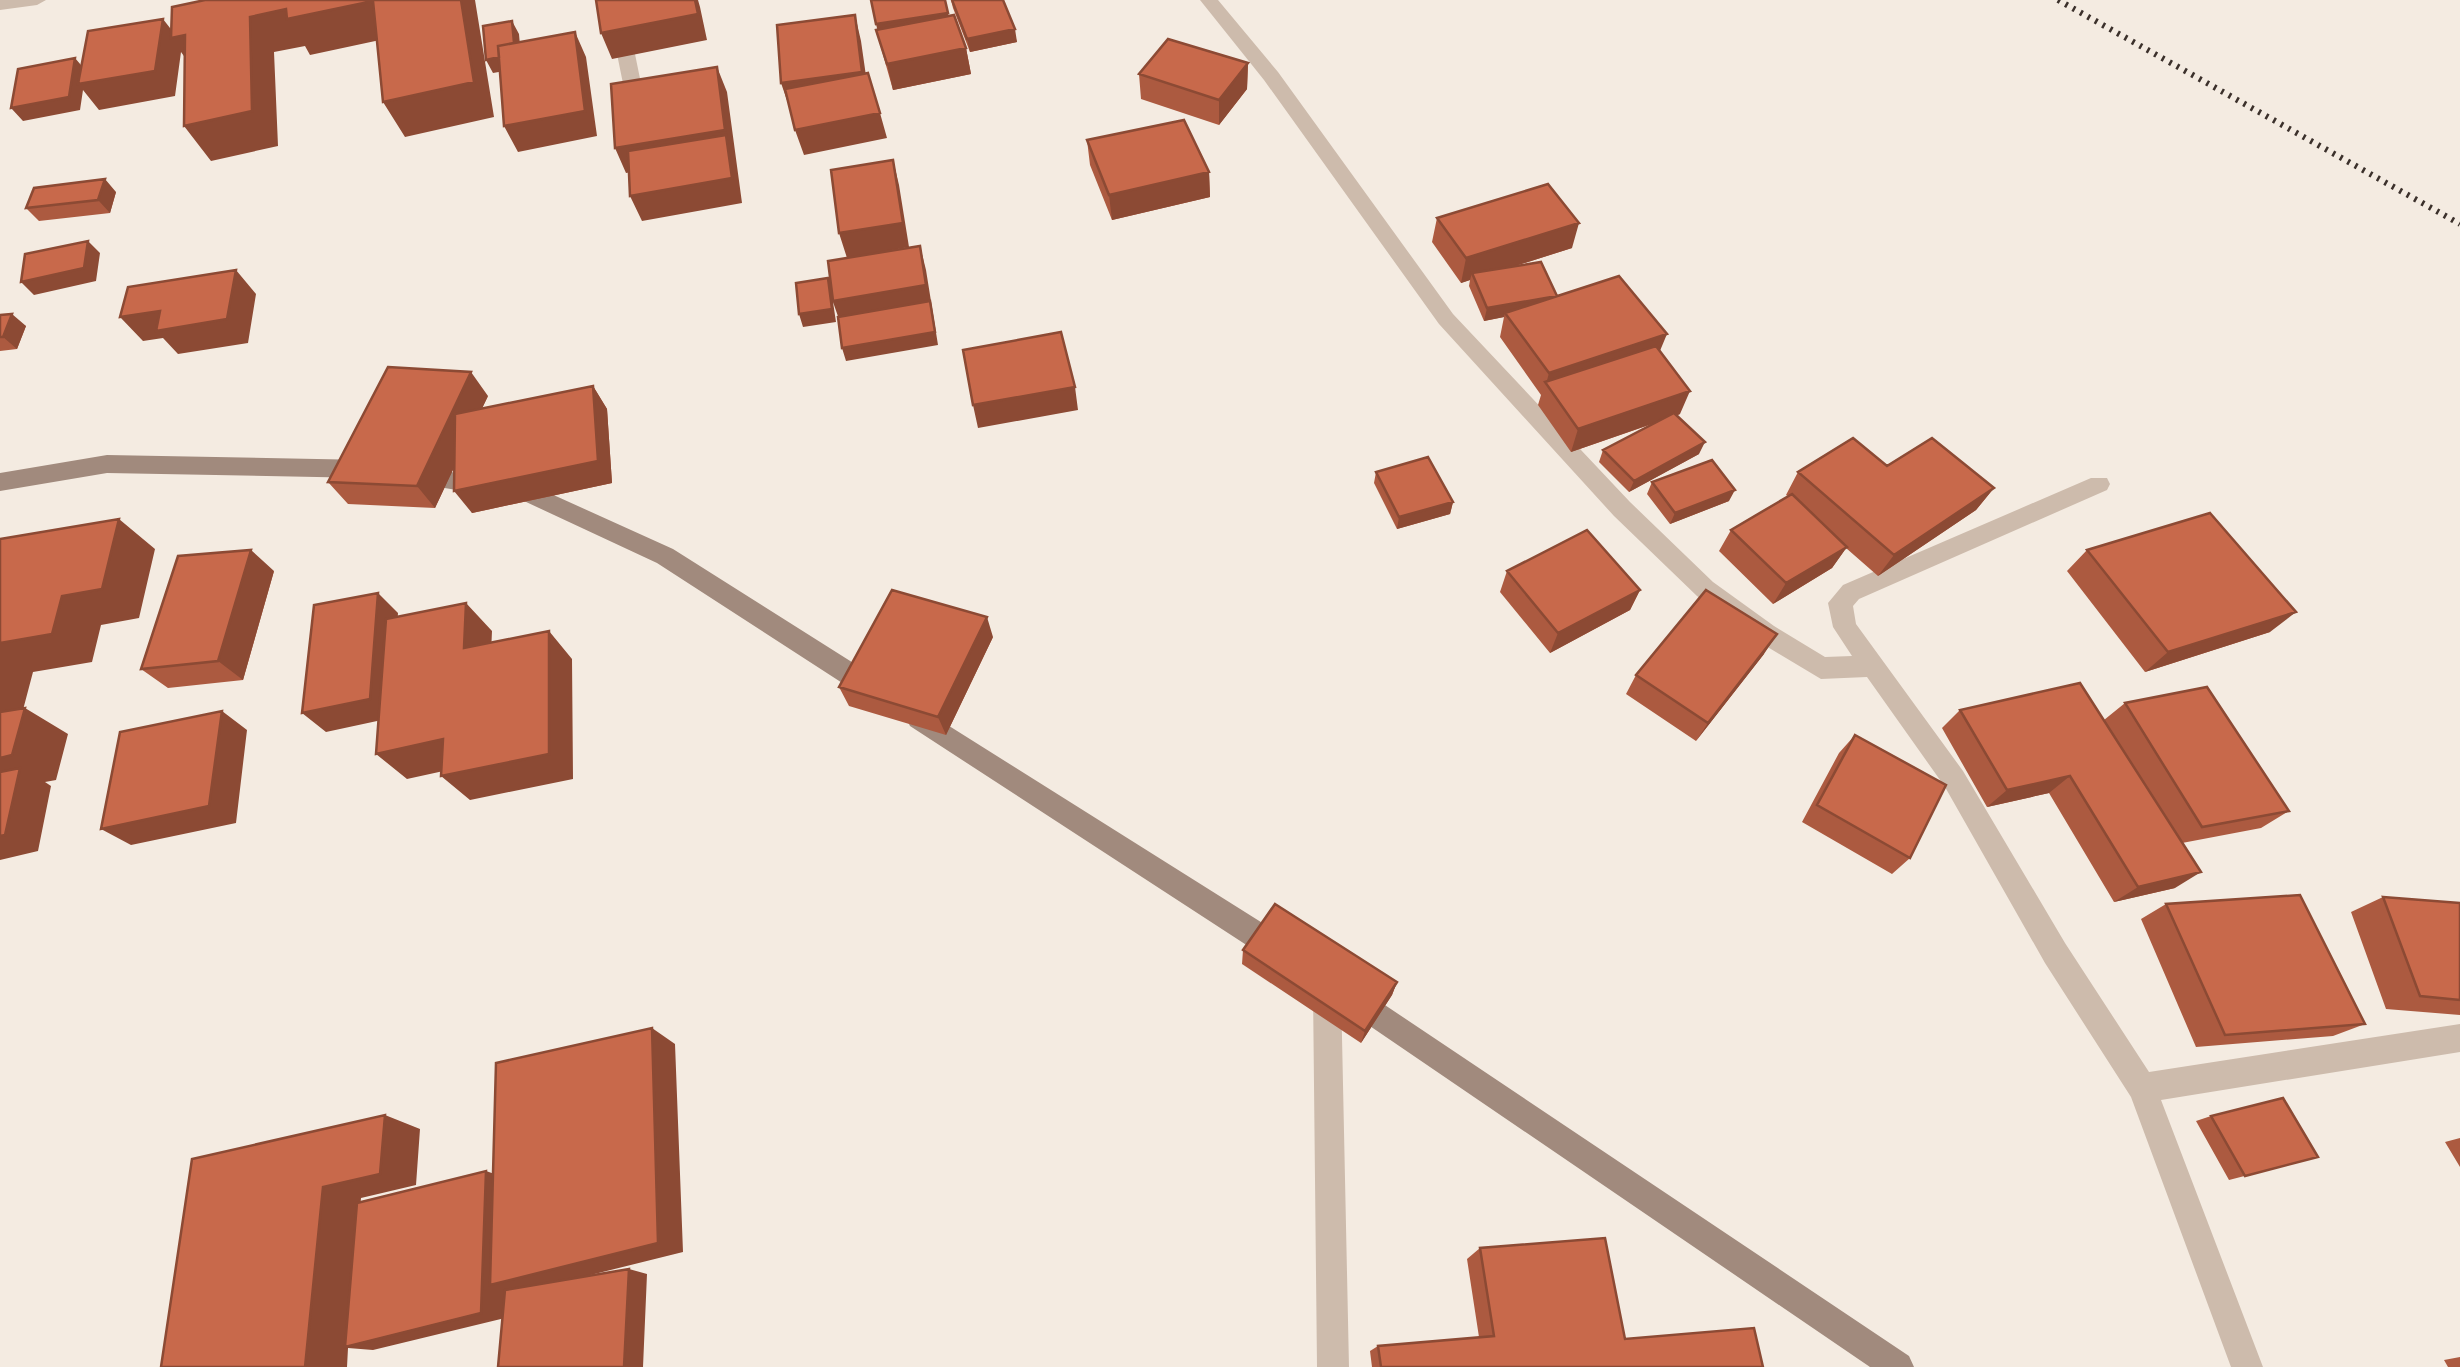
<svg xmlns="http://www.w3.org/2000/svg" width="2460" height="1367" viewBox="0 0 2460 1367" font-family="Cabin,sans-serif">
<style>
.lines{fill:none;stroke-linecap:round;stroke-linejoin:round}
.street{fill:#cdbbac;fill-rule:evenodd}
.secondary{fill:#a18a7d;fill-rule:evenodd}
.rail{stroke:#3b302b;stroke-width:6;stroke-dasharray:2.5 6;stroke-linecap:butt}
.wall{fill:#ac5a40}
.shaded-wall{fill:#8c4a34}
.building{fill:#c8694b;stroke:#8c4a34;stroke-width:2.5}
</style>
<rect width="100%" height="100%" fill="#f4ebe1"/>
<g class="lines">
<!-- street -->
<path class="street" d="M0 0H46L37 5 0 10Z
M606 0H624L647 113 645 117 638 119 629 113Z
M1200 0H1218L1278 72 1453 314 1630 502 1713 582 1774 626 1825 657 1852 656 1833 627 1828 603 1843 585 2091 478H2107L2110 484 2107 490 1859 599 1853 606 1856 624 1963 771 2065 943 2149 1072 2460 1024V1052L2161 1100 2263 1367H2231L2131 1097 2045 963 1945 787 1867 677 1821 679 1756 640 1697 596 1614 516 1439 324 1264 80Z
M1327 976 1337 980 1341 990 1349 1367H1317L1313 990 1317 980Z"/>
<!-- secondary -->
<path class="secondary" d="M107 455 367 460 378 469 367 478 107 473 0 491V473Z
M416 467 527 483 673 549 885 683 889 691 885 699 876 702 867 699 657 563 524 501 408 482 405 476Z
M919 707 1291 941 1295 951 1291 961 1281 964 1271 961 910 726 906 718 910 710Z
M1352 983 1909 1356 1914 1367H1870L1342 1007 1338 997 1342 987Z"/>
<!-- rail -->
<path class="rail" d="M2058 0 2460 224"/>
</g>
<!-- wall -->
<path class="wall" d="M951 0H1003L1017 42 970 52 953 8Z
M949 16 966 48 971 74 893 90 876 30Z
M1248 63 1247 89 1219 125 1141 99 1139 74Z
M1087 140 1209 172 1210 197 1112 220 1090 165Z
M116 192 110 213 39 221 26 208Z
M1437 218 1572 248 1512 267 1557 296 1660 351 1680 414 1676 416 1699 454 1629 492 1599 462 1603 450 1655 423 1571 452 1538 405 1541 395 1500 337 1504 317 1484 321 1469 286 1470 280 1461 283 1432 242Z
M0 315 26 326 17 349 0 351Z
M593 386 607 409 612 483 472 513 454 467 435 508 348 504 328 482 488 396 482 408Z
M1887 466 1994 488 1976 510 1878 576 1846 548 1832 568 1773 604 1719 551 1731 530 1788 496 1786 495 1798 472Z
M1376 472 1453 502 1450 514 1397 529 1374 483Z
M1652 482 1729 501 1670 524 1647 494Z
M2087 550 2270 632 2145 672 2067 571Z
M274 571 243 680 168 688 141 669Z
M1507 571 1640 590 1630 610 1550 653 1500 592Z
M993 637 946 735 849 706 839 687Z
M1764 654 1696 741 1626 694 1636 675Z
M2125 703 2289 811 2261 828 2182 843 2175 888 2114 902 2049 793 1987 807 1942 728 1960 710 2104 720Z
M1855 735 1910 858 1892 874 1802 822 1839 753Z
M2383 897 2460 903V1015L2386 1009 2351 912Z
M2166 904 2365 1024 2333 1036 2196 1047 2141 919Z
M1243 950 1397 982 1392 995 1361 1043 1242 964Z
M2211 1116 2318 1157 2229 1180 2196 1121Z
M2460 1138V1167L2445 1142Z
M1480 1248 1625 1339 1763 1367H1372L1370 1351 1378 1346 1479 1337 1467 1259Z
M2460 1357V1367H2448L2444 1360Z"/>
<!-- shaded-wall -->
<path class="shaded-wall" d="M461 0H475L494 117 405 137 383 102Z
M695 0H698L700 7 707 40 612 59 601 33Z
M373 1 394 37 310 55 305 46 274 52 278 146 211 161 184 126 250 17 286 9Z
M948 13 953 39 882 49 876 24Z
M855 15 861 41 869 97 790 109 781 83Z
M163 19 177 37 185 35 197 74 181 52 175 96 99 110 83 90 80 110 23 121 11 108 75 58 86 71Z
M512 21 519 34 522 68 493 73 486 60Z
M1015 29 1017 42 970 52 967 39Z
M575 32 586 57 597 136 518 152 504 126Z
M966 48 971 74 893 90 887 64Z
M1248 63 1247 89 1219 125V100Z
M717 67 727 92 742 203 642 221 630 196 729 156 626 173 615 148Z
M880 113 887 138 804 155 795 130Z
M893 160 899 185 909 247 847 258 839 233Z
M1209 172 1210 197 1112 220 1109 195Z
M105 179 116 192 110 213 98 200Z
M1579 223 1572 248 1474 279 1472 273 1470 280 1461 283 1466 258Z
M88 241 100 253 96 281 34 295 21 282Z
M920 246 926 270 938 345 846 361 842 348 841 325 833 302 836 322 803 327 799 314 828 278 832 291Z
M236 270 256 294 248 343 178 354 163 338 143 341 120 317Z
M1557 296 1505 313 1504 317 1484 321 1487 308Z
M12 314 26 326 17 349 3 337Z
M1667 334 1657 358 1546 384 1549 373Z
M471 372 488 396 435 508 417 486Z
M593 386 607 409 612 483 472 513 454 491Z
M1075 387 1078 410 978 428 973 405Z
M1690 391 1680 414 1571 452 1578 429Z
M1705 442 1699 454 1629 492 1634 481Z
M1994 488 1976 510 1878 576 1894 555Z
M1735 490 1729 501 1670 524 1675 513Z
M1453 502 1450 514 1397 529 1399 517Z
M119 519 155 549 139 618 101 625 92 662 33 672 14 744 0 736V643Z
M1847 547 1832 568 1773 604 1786 583Z
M251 550 274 571 243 680 218 661Z
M1640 590 1630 610 1550 653 1558 633Z
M378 593 398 613 391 718 326 732 302 713Z
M466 603 492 631 490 676 464 648Z
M2296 612 2270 632 2145 672 2168 652Z
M987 617 993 637 946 735 938 717Z
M549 631 572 659 573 779 470 800 441 776Z
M1777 634 1764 654 1696 741 1708 723Z
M25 708 68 734 56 780 45 782 51 786 38 851 0 860V758Z
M222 711 247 730 236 823 131 845 101 829Z
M443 739 471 765 407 779 376 754Z
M2070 776 2049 793 1987 807 2007 790Z
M2201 872 2175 888 2114 902 2138 887Z
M1397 982 1392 995 1361 1043 1365 1031Z
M652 1028 675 1044 683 1252 522 1292 506 1289 505 1318 373 1350 348 1348 347 1367H305L323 1187 385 1115 420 1129 416 1185 361 1198 348 1346 486 1171 509 1179Z
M629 1269 647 1274 643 1367H624Z"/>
<!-- building -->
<path class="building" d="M205 0H461L474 82 383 102 373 1 287 19 286 9 250 17 252 111 184 126 185 35 171 38 172 7Z
M596 0H695L698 14 601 33Z
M871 0H945L948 13 876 24Z
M952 0H1003L1015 29 967 39Z
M855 15 862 72 781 83 777 25Z
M954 15 966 48 887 64 876 30Z
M163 19 155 71 78 84 88 31Z
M512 21 514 43 498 46 499 57 486 60 483 26Z
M575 32 585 111 504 126 498 46Z
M1168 39 1248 63 1219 100 1139 74Z
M75 58 69 97 11 108 18 69Z
M717 67 725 130 615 148 611 84Z
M868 73 880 113 795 130 785 89Z
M1184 120 1209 172 1109 195 1087 140Z
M726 135 732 178 630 196 628 151Z
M893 160 903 223 839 233 831 170Z
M105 179 98 200 26 208 34 188Z
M1548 184 1579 223 1466 258 1437 218Z
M88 241 84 268 21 282 25 254Z
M920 246 926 285 833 301 828 261Z
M1541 262 1557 296 1487 308 1472 273Z
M236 270 227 319 156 331 160 311 120 317 128 287Z
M1619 276 1667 334 1549 373 1505 313Z
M828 278 832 309 799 314 796 283Z
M930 301 935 332 842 348 838 317Z
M12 314 3 337H0V315Z
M1061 332 1075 387 973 405 963 350Z
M1656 346 1690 391 1578 429 1545 382Z
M388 367 471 372 417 486 328 482Z
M593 386 598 461 454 491 455 414Z
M1674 413 1705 442 1634 481 1603 450Z
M1853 438 1887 466 1932 438 1994 488 1894 555 1798 472Z
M1428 457 1453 502 1399 517 1376 472Z
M1712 460 1735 490 1675 513 1652 482Z
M1792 494 1847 547 1786 583 1731 530Z
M2210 513 2296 612 2168 652 2087 550Z
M119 519 102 589 62 596 52 634 0 643V539Z
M1587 530 1640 590 1558 633 1507 571Z
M251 550 218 661 141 669 178 556Z
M892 590 987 617 938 717 839 687Z
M1706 590 1777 634 1708 723 1636 675Z
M378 593 370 699 302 713 314 605Z
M466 603 464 648 549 631V754L441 776 443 739 376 754 386 619Z
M2080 683 2201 872 2138 887 2070 776 2007 790 1960 710Z
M2207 687 2289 811 2202 827 2125 703Z
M25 708 12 755 0 758V712Z
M222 711 209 806 101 829 120 732Z
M1855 735 1946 785 1910 858 1817 805Z
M20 768 5 835 0 836V772Z
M2300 895 2365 1024 2225 1035 2166 904Z
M2383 897 2460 903V1000L2420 996Z
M1275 904 1397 982 1365 1031 1243 950Z
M652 1028 658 1243 490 1285 496 1063Z
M2283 1098 2318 1157 2245 1176 2211 1116Z
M385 1115 380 1174 323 1187 305 1367H161L192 1159Z
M486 1171 481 1313 345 1347 357 1203Z
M1605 1238 1625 1339 1754 1328 1763 1367H1381L1378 1346 1494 1336 1480 1248Z
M629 1269 624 1367H498L505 1290Z"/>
</svg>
